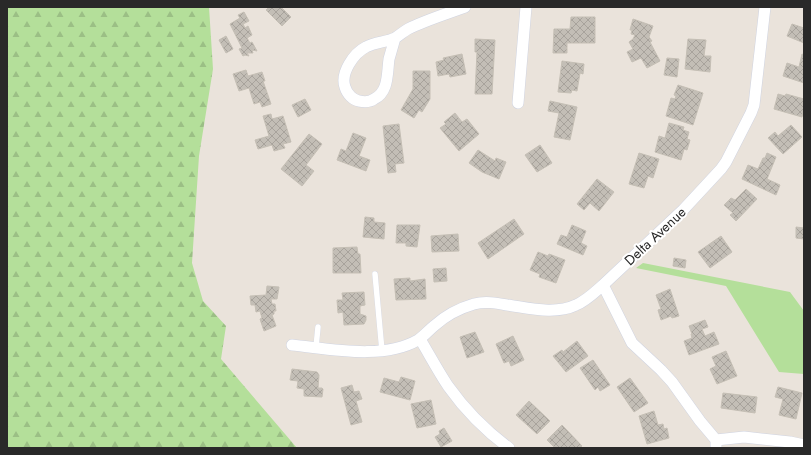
<svg xmlns="http://www.w3.org/2000/svg" width="811" height="455" viewBox="0 0 811 455" font-family="Jost,sans-serif">
<style>
.forest{fill:url(#forest-firs)}
.park{fill:#b4df9a}
.building{fill:url(#building-cross-hatch);stroke:#c5bfb5}
.lines{fill:none;stroke-linecap:round;stroke-linejoin:round}
.service-casing{stroke:#d0d4e1;stroke-width:6}
.minor-casing{stroke:#d0d4e1;stroke-width:12}
.service{stroke:#fff;stroke-width:5.5}
.minor{stroke:#fff;stroke-width:11}
.labels{text-anchor:middle;dominant-baseline:central;stroke-width:4;stroke-linejoin:round;paint-order:stroke}
.street-label{font-size:14px;fill:#292929;stroke:#fff}
</style>
<defs>
<pattern id="forest-firs" width="22" height="20" patternUnits="userSpaceOnUse"><rect width="22" height="20" fill="#b4df9a"/><path d="M5 1l3.5 6h-7zM16 11l3.5 6h-7z" fill="#9bbf85"/></pattern>
<pattern id="building-cross-hatch" width="8" height="8" patternUnits="userSpaceOnUse"><rect width="8" height="8" fill="#c3beb6"/><path d="M0 0l8 8M0 8l8-8" fill="none" stroke="#a8a39c"/></pattern>
</defs>
<rect width="100%" height="100%" fill="#eae3db"/>
<!-- forest -->
<path class="forest" d="M7 7H209L213 69 199 156 192 263 203 301 226 326 221 359 297 448H7Z"/>
<!-- park -->
<path class="park" d="M643 263 790 292 804 311V374L779 372 726 286 636 268Z"/>
<!-- building -->
<path class="building" d="M269 7H281L291 17 282 26 266 10Z
M244 12 249 21 243 24 245 28 248 26 252 35 247 38 250 43 252 42 257 51 252 50 253 53H247L249 56 245 55 243 56 239 49 242 48 230 24 240 18 238 15Z
M571 17H595V43H567V53H553L554 29H570Z
M633 19 653 26 649 37 652 41 650 42 660 61 647 68 641 58 632 62 627 52 633 49 629 42 633 39 635 35 631 34 632 30H630Z
M792 24 804 28V43L787 36Z
M226 36 233 49 226 53 219 40Z
M475 39 495 40 492 94H475L477 52H475Z
M688 39 706 40 704 56H711L710 72 685 69Z
M462 54 466 74 450 77 449 74 438 76 436 62 444 60 443 58Z
M802 54 804 55V83L783 76 787 63 799 67Z
M667 58 679 59 677 77 664 75Z
M562 61 584 64 583 74 580 73 577 91 572 90 571 93 558 92Z
M246 70 248 76 262 72 265 81H263L271 104 262 107 260 102 254 104 249 88 239 91 233 74Z
M413 71H430V99L422 112 419 110 414 118 401 110 413 89Z
M678 85 703 93 693 125 666 116 671 98 675 99 676 96 674 95Z
M778 94 785 96 786 94 804 99V110L802 117 774 109Z
M305 99 311 110 298 117 292 105Z
M550 101 577 107 570 140 554 137 559 113 548 111Z
M455 113 462 122 467 119 479 134 459 151 440 128 446 124 444 122Z
M271 114 272 119 283 116 291 142 283 144 285 148 274 151 272 145 258 149 255 140 269 136 263 116Z
M669 123 684 127 683 130 689 132 687 139 690 140 687 150 684 149 681 160 655 152 659 136 665 138Z
M399 124 404 163 395 164 396 172 388 173 383 126Z
M791 125 802 137 783 154 768 138 775 132 778 136Z
M353 133 366 138 359 156 370 160 366 171 337 160 341 149 346 151Z
M309 134 322 144 306 165 314 171 302 186 281 169Z
M540 145 552 163 537 172 525 155Z
M478 150 495 161 496 158 506 162 499 179 482 172 469 163Z
M639 153 659 159 653 178 648 176 644 188 629 184Z
M767 153 776 157 767 179 780 185 776 195 742 179 748 165 758 169 763 158H765Z
M597 179 614 192 599 211 590 203 584 210 577 204Z
M746 189 757 199 736 221 730 215 733 213 724 205 731 198 735 200Z
M365 217 374 218V222L385 223 384 239 363 237Z
M514 219 524 234 488 259 478 243Z
M397 225H420L417 247 406 246V243H396Z
M572 225 586 231 581 243 587 246 583 255 557 244 561 235 567 237Z
M796 227 804 228V239L796 238Z
M458 234 459 251 432 252 431 236Z
M721 236 732 252 710 268 698 252Z
M357 247 358 254H360L361 273H333V248Z
M538 252 548 256 549 254 565 260 556 283 539 277 540 274 530 270Z
M674 258 686 260 685 268 673 266Z
M446 268 447 281 434 282 433 269Z
M410 278V281L425 279 426 299 396 300 394 279Z
M267 286 279 287 277 299H271L272 304H275L276 311H274V314L272 315 276 326 264 331 260 319 262 318 260 311 256 312 255 305H251L250 296 266 295Z
M670 289 679 316 672 318 671 316 661 320 658 310 661 309 656 295Z
M364 292 365 305 360 306V314L366 316V320L364 324 344 325 343 312 338 313 337 300H343L342 293Z
M705 320 708 327 702 329 705 336 714 332 719 344 689 355 684 341 692 338 691 334H692L689 326Z
M475 332 484 352 467 358 460 337Z
M513 336 524 360 511 366 509 361 504 363 496 344Z
M577 341 588 356 566 372 553 356 562 350 563 352Z
M726 351 737 376 717 384 710 369 716 366 712 357Z
M593 360 610 385 600 391 598 387 595 390 580 368Z
M292 369 317 372 319 375 318 388H322L323 389 322 397 304 396V389L297 388 298 381 290 380Z
M401 377 415 381 410 400 380 392 384 378 399 382Z
M630 378 648 403 634 412 617 387Z
M352 385 354 392 359 391 362 399 356 401 362 422 351 425 341 388Z
M778 387 802 393 796 419 779 415 783 399 775 397Z
M723 393 757 397 755 413 721 408Z
M431 400 436 424 417 428 411 404Z
M529 401 550 421 537 434 516 415Z
M654 411 658 425 663 424 664 429 667 428 669 438 647 444 639 416Z
M562 425 582 446 580 448H555L547 440Z
M444 428 452 441 441 447 435 437 440 434 439 431Z"/>
<g class="lines">
<defs>
<path id="service" d="M375 274 382 351
M316 347 318 327"/>
<path id="minor" d="M395 38C393 45 391 52 389 59 387 73 389 92 374 99 370 102 364 102 359 101 353 100 347 94 345 87 340 73 354 53 366 47 375 42 387 42 395 38 400 35 404 31 408 29 426 20 446 14 465 7
M518 103 526 7
M420 339C429 354 438 371 448 386 465 410 486 431 509 448
M292 345C331 349 383 360 418 340 424 336 429 330 434 326 445 316 460 308 474 304 485 301 496 303 507 305 529 308 555 315 576 305 586 301 595 292 603 285
M716 440 744 437 790 442 804 445
M716 448V440L700 421 672 382 661 370 632 343 603 285 683 210 721 169 726 162 751 113 754 105 765 7"/>
</defs>
<!-- service casing -->
<use href="#service" class="service-casing"/>
<!-- minor casing -->
<use href="#minor" class="minor-casing"/>
<!-- service -->
<use href="#service" class="service"/>
<!-- minor -->
<use href="#minor" class="minor"/>
</g>
<g class="labels">
<!-- street labels -->
<g class="street-label">
<text transform="translate(655 236) rotate(-43)">Delta Avenue</text>
</g>
</g>
<!-- border -->
<rect width="811" height="455" fill="none" stroke="#292929" stroke-width="16"/>
</svg>
